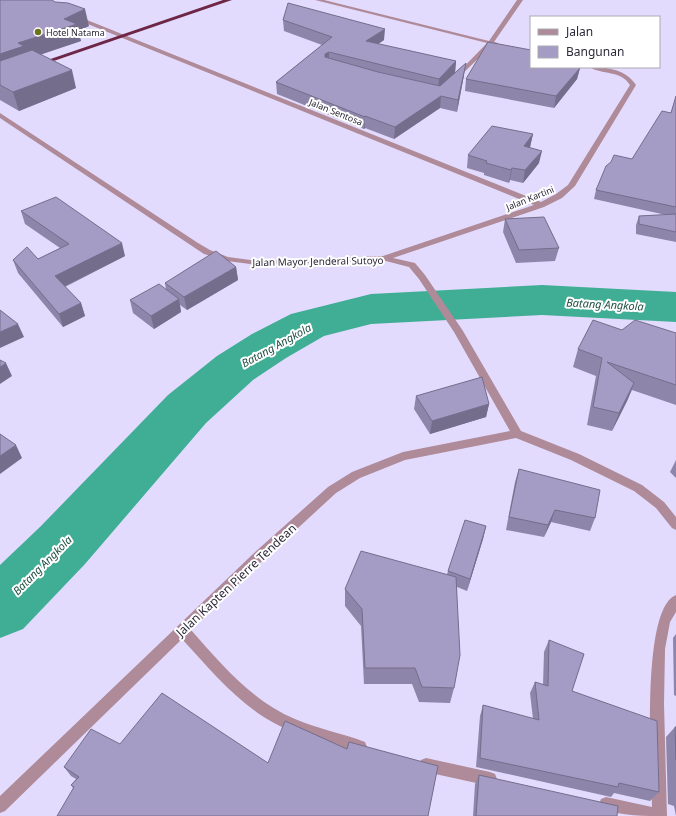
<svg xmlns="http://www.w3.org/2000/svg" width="676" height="816" viewBox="0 0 676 816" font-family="'Noto Sans',sans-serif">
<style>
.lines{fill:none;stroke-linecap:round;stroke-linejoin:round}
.river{fill:#3fae94;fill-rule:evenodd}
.minor{fill:#af8a98;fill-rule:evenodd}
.highway{fill:#6e2647;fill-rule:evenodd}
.wall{fill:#8e86aa}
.shaded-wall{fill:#746d8b}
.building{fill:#a59cc6;stroke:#746d8b}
.poi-dot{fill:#6b721a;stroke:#fff;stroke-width:1.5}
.labels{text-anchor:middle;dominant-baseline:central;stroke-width:4;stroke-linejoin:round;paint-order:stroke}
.far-poi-label{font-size:9px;fill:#2c2939;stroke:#fff;text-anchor:start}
.far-street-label{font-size:9px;fill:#2c2939;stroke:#fff}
.street-label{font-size:10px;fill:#2c2939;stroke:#fff}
.water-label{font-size:11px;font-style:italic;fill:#225145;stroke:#fff}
.near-street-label{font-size:12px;fill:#2c2939;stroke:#fff}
</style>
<rect width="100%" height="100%" fill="#e2dbfe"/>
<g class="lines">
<!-- river -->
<path class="river" d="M542 285 676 292V322L542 315 371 324 324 336 286 358 253 380 206 423 85 564 23 629 0 638V565L41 526 168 395 217 356 252 334 291 314 371 294Z"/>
<!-- minor -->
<path class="minor" d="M315 0H324L489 41 517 0H523L494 42 498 43V45H492L455 81 452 79 453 78 487 43Z
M73 16H77L541 202 556 194 568 185 630 85C621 70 602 75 589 67 606 67 626 69 636 85L575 186 562 198 544 207 393 258 415 263 425 275 463 331 521 431 579 454 642 485 664 502 676 517V530L672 528 656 508 634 491 571 460 516 438 405 460 360 478 336 493 261 562 191 630C221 664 252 701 295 719 318 729 342 733 365 742L367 747 365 752 360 754C331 745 301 738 274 723 237 703 210 669 182 639L5 811 0 813V796L253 554 328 487 352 472 403 452 510 431 454 332 419 279 409 267 382 260 257 265 227 261 204 254 0 118V113L198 243 210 250 228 257 257 261 383 256 534 205 73 18Z
M676 595V612L670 622 665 649 664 704 667 816C645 816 622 816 601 809L599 804 601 799 606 797 652 807C652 772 640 609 676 595Z
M426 758 490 772 495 774 497 779 495 784 490 786 426 772 421 770 419 765 421 760Z"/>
<!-- highway -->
<path class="highway" d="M223 0H232L39 66H35L33 65Z"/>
</g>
<!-- wall -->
<path class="wall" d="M0 0 89 26 78 31 81 41 40 54 76 88 19 111 0 100Z
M283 20 384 40 378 44 456 61 455 72 464 75 457 112 440 108 394 139 365 128 364 129 277 94 276 82 322 45 284 31Z
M531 67 580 68 577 79 554 108 465 91 466 79Z
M676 96V242L636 234V225L639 216 666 215 594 199 596 190 611 162 632 159 671 112Z
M533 134 530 147 539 163 523 183 510 180 509 183 484 175V173L467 168 468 155Z
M21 211 125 256 65 287 81 303 85 316 63 327 18 273 13 260 38 259 60 248 25 224Z
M505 219 559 248 555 261 516 263 503 232Z
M236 267 238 280 187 310 180 305 181 312 154 329 133 313 130 300 166 290 165 283Z
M622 330 676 333V405L632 390 627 401 612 431 587 425 596 376 573 367 578 349Z
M416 396 489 404 486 417 430 434 414 409Z
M676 460V478L670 472Z
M519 469 595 518 590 531 551 522 544 537 506 530 515 482Z
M486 526 483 539 467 591 457 587 454 688 450 703 419 702 412 684H364L361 626 345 606V589L447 574 448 571Z
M676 634V696L674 695 673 638Z
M549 640 572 691 659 792 650 801 614 793 611 797 476 767 480 716 483 705 533 719 530 693 535 682 543 685 544 652Z
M675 727H676V816L674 806 668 804 666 737Z
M120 744 268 763 347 749 438 766 73 788 71 785 76 779 71 776 64 767Z
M479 775 617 816H473L475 784Z"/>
<!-- shaded-wall -->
<path class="shaded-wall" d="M85 9 89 26 78 31 81 41 28 59 0 73V54L18 43 64 19Z
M385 29 384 40 366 52V41Z
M329 52V64L325 66V54Z
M456 61 455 73 438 90 439 79Z
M466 63 464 75 457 112 458 100Z
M580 68 577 79 554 108 556 96Z
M72 70 76 88 19 111 13 92Z
M441 96 440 108 394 139 395 127Z
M365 116V128L364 129 365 117Z
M533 134 530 147 521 158 524 146Z
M542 151 539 163 523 183 525 170Z
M512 168 510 180 509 183 511 170Z
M122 243 125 256 59 289 55 276Z
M236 267 238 280 187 310 184 297Z
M179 299 181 312 154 329 151 316Z
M81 303 85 316 63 327 59 314Z
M18 324 24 337 0 348V332Z
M6 363 12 376 0 384V367Z
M634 383 627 401 612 431 619 413Z
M489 404 486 417 430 434 432 421Z
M16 445 22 458 0 474V456Z
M555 510 551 522 544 537 548 525Z
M486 526 483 539 467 591 470 579Z"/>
<!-- building -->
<path class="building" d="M0 0H52L55 2 68 3 85 9 64 19 77 24 18 43 24 46 0 54Z
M288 3 385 29 366 41 456 61 439 79 329 52 325 54V57L378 72 440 86 466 63 458 100 441 96 395 127 365 116V117L276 82 332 37 283 20Z
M488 42 531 50V67H575L580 68 556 96 466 79Z
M32 50 72 70 13 92 0 85V61Z
M676 96V207L596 190 606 166 611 162 614 155 632 159 662 111 671 113Z
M492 126 533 134 524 146 542 151 525 170 512 168 511 170 486 163 487 161 468 155Z
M56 197 122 243 55 276 81 303 59 314 13 260 27 247 38 259 69 244 21 211Z
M676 214V232L639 224V216Z
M544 217 559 248 519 250 505 219Z
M216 251 236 267 184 297 165 283Z
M159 284 179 299 151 316 130 300Z
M0 310 18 324 0 332Z
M593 320 622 330 635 320 676 333V385L607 362 634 383 619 413 593 407 602 358 578 349Z
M0 360 6 363 0 367Z
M482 377 489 404 432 421 416 396Z
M0 434 16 445 0 456Z
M519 469 600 490 595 518 555 510 548 525 509 517Z
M465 520 486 526 470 579 448 571Z
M361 551 456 577 460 655 454 688 422 687 415 668H365L362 609 345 589Z
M549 640 584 654 572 691 657 721 659 792 619 783 618 787 480 758 483 705 539 720 535 682 548 686Z
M162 693 268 763 285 721 347 749 349 742 438 766 428 816H57L74 787 71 785 79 777 64 767 91 729 120 744Z
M675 727H676V760Z
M479 775 618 806 617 816H476Z"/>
<!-- markers -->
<circle class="poi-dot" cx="38" cy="32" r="4"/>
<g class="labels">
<!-- far-poi labels -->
<g class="far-poi-label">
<text x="46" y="32">Hotel Natama</text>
</g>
<!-- far-street labels -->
<g class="far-street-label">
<text transform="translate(336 112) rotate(22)">Jalan Sentosa</text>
<text transform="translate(530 198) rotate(-22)">Jalan Kartini</text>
</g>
<!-- street labels -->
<g class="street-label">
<text transform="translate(318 261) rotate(-1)">Jalan Mayor Jenderal Sutoyo</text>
</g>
<!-- water labels -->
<g class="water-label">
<text transform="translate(605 304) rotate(3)">Batang Angkola</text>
<text transform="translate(276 345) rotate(-29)">Batang Angkola</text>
<text transform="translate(42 565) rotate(-45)">Batang Angkola</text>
</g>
<!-- near-street labels -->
<g class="near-street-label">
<text transform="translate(236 580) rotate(-43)">Jalan Kapten Pierre Tendean</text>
</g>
</g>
<!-- legend -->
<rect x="530" y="16" width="130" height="52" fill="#ffffff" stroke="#aba9b0"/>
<rect x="538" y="29" width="20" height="6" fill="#af8a98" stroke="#aba9b0"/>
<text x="566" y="36" font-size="12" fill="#2c2939">Jalan</text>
<rect x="538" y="46" width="20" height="12" fill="#a59cc6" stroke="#aba9b0"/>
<text x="566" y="56" font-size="12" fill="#2c2939">Bangunan</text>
</svg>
